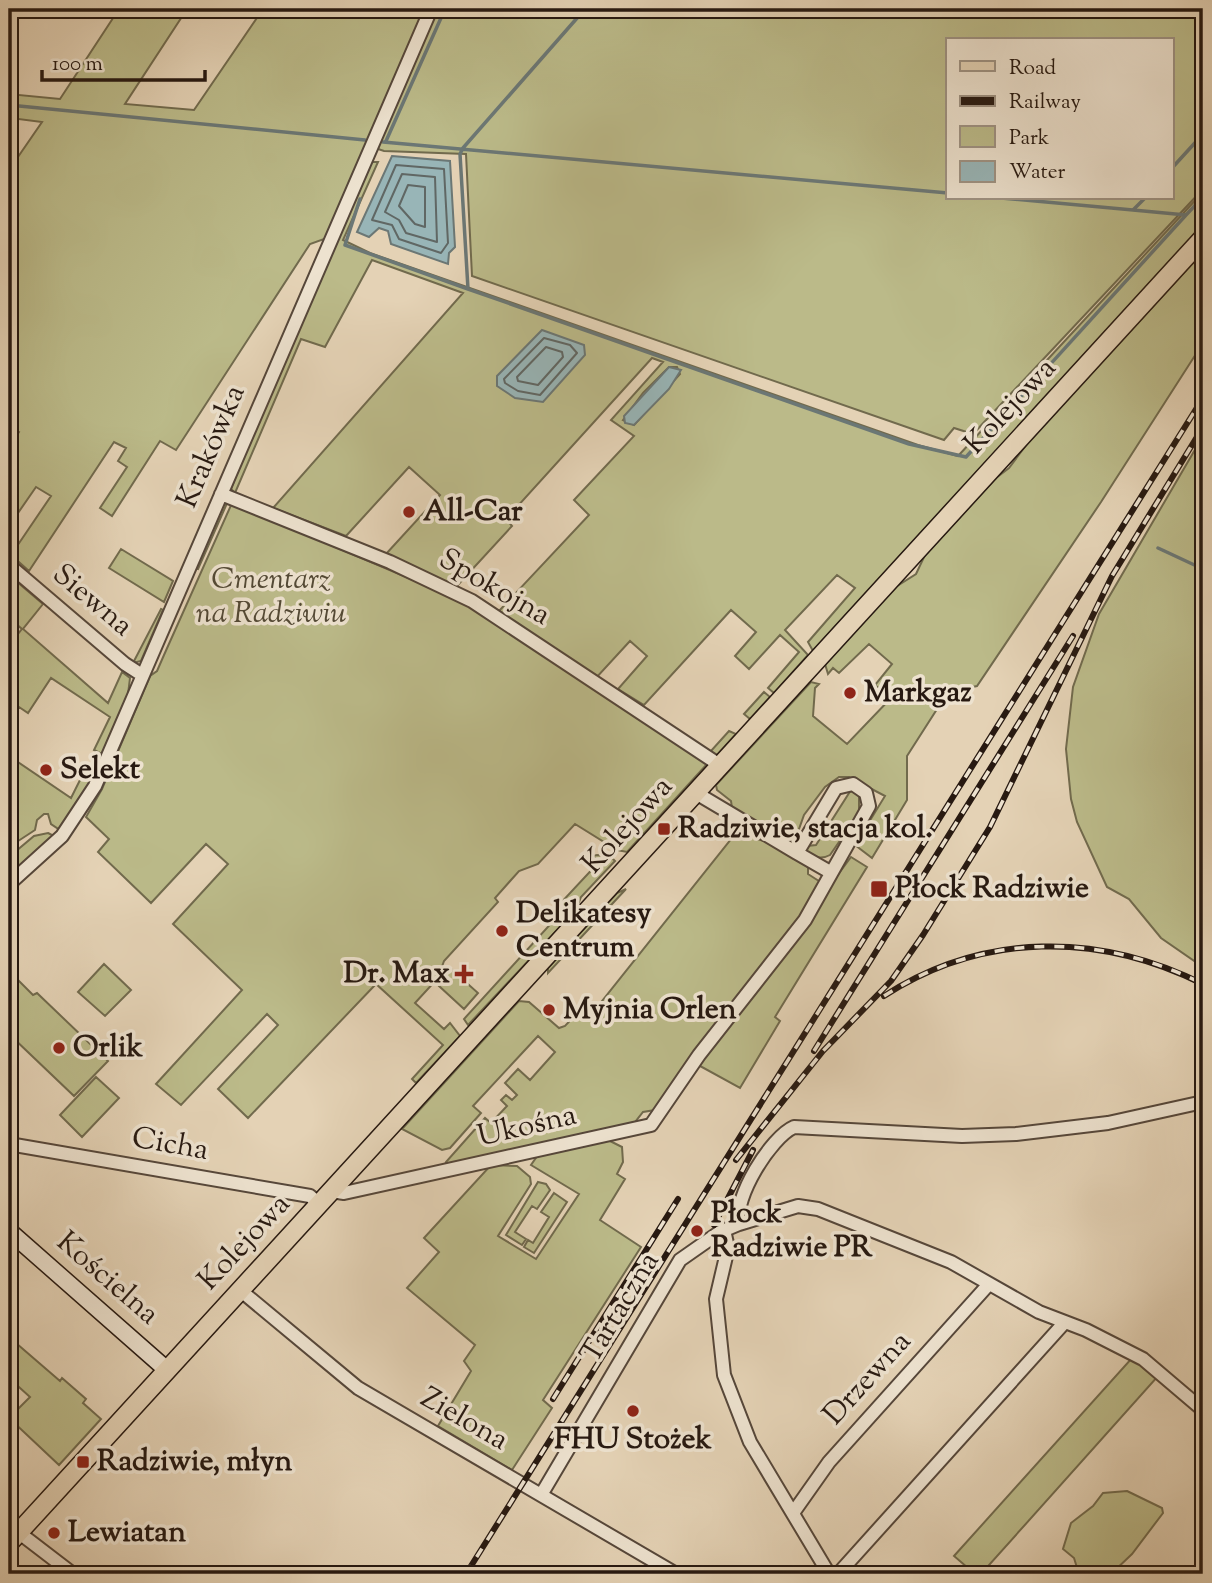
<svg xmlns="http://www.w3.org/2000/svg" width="1212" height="1583" viewBox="0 0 1212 1583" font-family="'Sorts Mill Goudy',serif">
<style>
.green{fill:#bbba89;stroke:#716a4d;stroke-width:2;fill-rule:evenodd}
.water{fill:#98b5b7;stroke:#6b7775;stroke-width:2}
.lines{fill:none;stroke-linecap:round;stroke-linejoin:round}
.shore{stroke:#606764;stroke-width:2}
.stream{stroke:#6b7775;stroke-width:3.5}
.street-casing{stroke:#56473a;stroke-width:16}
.secondary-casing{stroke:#271911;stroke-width:19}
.primary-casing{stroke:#271911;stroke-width:21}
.street{stroke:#ede2cf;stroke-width:12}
.secondary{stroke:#ede2cf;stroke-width:16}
.primary{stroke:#e4d2b5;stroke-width:18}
.rail-casing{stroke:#271911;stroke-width:6}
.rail{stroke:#ede2cf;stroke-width:3.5;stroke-dasharray:10;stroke-linecap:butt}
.poi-dot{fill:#8f2418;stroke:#ede2cf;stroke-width:2.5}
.labels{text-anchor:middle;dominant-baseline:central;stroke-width:7;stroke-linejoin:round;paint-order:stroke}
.street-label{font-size:30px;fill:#271911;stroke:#ede2cf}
.poi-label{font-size:30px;font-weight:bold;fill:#271911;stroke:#ede2cf;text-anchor:start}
.park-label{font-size:30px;font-style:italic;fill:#534935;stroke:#ede2cf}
</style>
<rect width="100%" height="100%" fill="#e4d2b5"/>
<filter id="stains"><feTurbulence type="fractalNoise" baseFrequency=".00286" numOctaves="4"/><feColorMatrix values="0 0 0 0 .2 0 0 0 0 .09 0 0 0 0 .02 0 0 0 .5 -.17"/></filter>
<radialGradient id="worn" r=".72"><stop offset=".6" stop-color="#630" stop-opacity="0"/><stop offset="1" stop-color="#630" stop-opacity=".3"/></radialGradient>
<!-- green -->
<path class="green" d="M119 9H187L125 104 194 110 263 9H427L327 238 310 244 176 450 160 441 112 516 100 508 127 467 118 461 126 448 114 442 29 571 11 555 51 496 36 487 9 526V447L19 432 9 425V170L42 122 11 118 9 121V94L60 99Z
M436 9H1203V189L973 434 954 428 944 440 472 276 466 154 384 151 378 149 377 143ZM948 40H1172V198H948Z
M371 162H378L343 240 370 253 918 445 958 456 1203 192V225L813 651 808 642 855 588 837 575 785 630 808 655 774 693 768 688 799 652 780 635 749 669 735 656 756 632 731 610 644 705 618 689 647 656 630 641 596 678 498 612 589 515 574 500 634 436 611 420 663 362 652 358 506 519 512 526 456 587 386 554 440 495 409 467 346 536 273 508 463 293 372 260 325 347 301 339 235 493 231 489 235 479 233 478ZM669 367H677L680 374 634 425 623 420 643 393Z
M1203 252V343L1101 502 977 686 948 692 907 756V800L872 858 855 845 885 796 849 777H839L825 787 804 815 794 843H788L732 808 731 801 717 790 716 785 811 682 819 684 815 688 813 716 847 744 891 698 875 685 892 664 869 644 839 673 833 668 828 674 825 664 894 588 916 574 925 555 996 478 1009 468 1030 440Z
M1203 436V967L1161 938 1129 899 1107 887 1077 822 1071 799 1066 749 1073 687 1099 614Z
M228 501 198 569 194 568 224 502Z
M232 503 472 605 708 763 627 852 617 850 575 824 538 864 519 871 495 898 498 902 444 961 438 978 415 1003 444 1029 450 1023 460 1036 416 1083 412 1079 443 1045 376 984 248 1118 218 1089 278 1025 267 1014 181 1105 156 1084 242 990 173 924 228 864 206 844 151 903 98 852 109 839 86 817 102 789 150 676 157 671 164 655Z
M121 549 173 581 164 602 109 568Z
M16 581 43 604 23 629 108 703 122 672 130 678 128 694 102 754 94 750 110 717 51 678 28 713 19 707 14 713 9 710V645L22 629 9 618V590Z
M161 609 163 610 141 661 133 663Z
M764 692 770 697 750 719 744 714Z
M729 731 736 734 716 756 710 752Z
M9 756 71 798 84 772 93 776 87 791 60 830 51 824 48 814H44L37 820 35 830 9 847Z
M851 790 859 796V813L830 855C821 860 814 857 806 852L807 846 816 845Z
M48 833 54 836 9 877V857L34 836Z
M736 833 764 841 808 867V874L822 883 805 915 690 1057 655 1110 643 1112 635 1122 443 1170 446 1162 485 1118 491 1123 507 1106 501 1100 506 1095 512 1100 517 1095 505 1083 518 1069 530 1080 555 1052 538 1036 473 1106 481 1113 450 1148 442 1150 402 1129 519 1001 529 1002 559 1028 565 1026 581 1009 590 1016Z
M597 855 611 857 615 861 581 897 576 910 468 1025 464 1019 557 917 556 908 599 862 593 856Z
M851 857 867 867 775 1017 780 1021 740 1088 700 1066 699 1063Z
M626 889 548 973V968L617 893Z
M104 964 131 990 105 1016 78 992Z
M450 968 478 993 464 1009 439 986Z
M9 971 33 995 37 993 108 1061 74 1096 9 1034Z
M96 1077 119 1098 82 1137 60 1115Z
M608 1140 622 1147 623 1162 617 1174 625 1179 600 1220 641 1247 543 1400 552 1408 512 1470 438 1426 471 1371 464 1361 475 1345 407 1288 439 1252 424 1238 491 1165 517 1166 530 1177 531 1184 498 1236 536 1259 579 1194 531 1165 538 1155Z
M538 1182 546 1184 550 1190 537 1209 532 1206 515 1232 526 1239 522 1245 506 1235Z
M554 1193 567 1202 534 1253 524 1247 528 1240 533 1243 549 1217 541 1212Z
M9 1337 60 1381 62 1378 86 1399 83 1403 101 1419 59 1465 9 1418 30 1397 9 1378Z
M1132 1358 1159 1375 981 1574H975L954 1556Z
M1127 1491 1162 1508 1163 1513 1132 1554 1111 1574H1079L1074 1558 1063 1549 1071 1523 1093 1506 1103 1493Z"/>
<!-- water -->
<path class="water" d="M392 156 450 161 455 247 449 253 448 264 391 244 388 231 379 228 369 237 357 232Z
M542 330 584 345 585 355 543 402 515 398 497 386V376Z
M669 367 681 370 669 389 634 425 625 423 624 416Z"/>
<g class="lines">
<!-- shore -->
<path class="shore" d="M396 165 444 169 448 243 441 253 399 239 392 225 372 220Z
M402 174 435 177 437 242 406 233 399 220 385 212Z
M408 185 425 187V227L415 224 399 206Z
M544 338 570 345 577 353 540 395 518 391 505 383 504 379Z
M546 347 562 352 563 357 538 385 518 381 517 377Z"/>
<!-- stream -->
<path class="stream" d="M9 105 365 140
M386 141 445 9
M383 142 948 193
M1172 168 1203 134
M1001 198 1133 210 1145 198
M360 199 345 245 468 289 460 154 463 148 585 9
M1186 215 1203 197
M468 289 909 444 966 457 1186 215 1133 210
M1158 548 1203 569"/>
<defs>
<path id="street" d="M221 494 390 562 472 601 721 766
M9 565 125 664 142 675
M797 853 830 872
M9 884 62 836 95 786 431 9
M9 1144 310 1196 319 1204
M331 1191 344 1193 651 1125 699 1055 805 920 869 806 866 793 853 784 836 788 797 853 696 793
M739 1224C733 1198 771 1137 794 1127L962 1136 1016 1134 1108 1123 1203 1102
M724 1230 728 1248 716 1299 724 1375 750 1442 829 1574
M240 1290 358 1388 676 1574
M541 1495 680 1260 720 1232 739 1224 798 1206 818 1209 951 1262 1039 1312 1086 1330 1143 1359 1203 1410
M793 1513 829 1462 989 1284
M9 1525 73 1574
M838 1574 1065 1322"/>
<path id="secondary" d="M9 1231 167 1370"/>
<path id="primary" d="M9 1543 1203 238"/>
</defs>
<!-- street casing -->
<use href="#street" class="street-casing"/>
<!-- secondary casing -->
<use href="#secondary" class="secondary-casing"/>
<!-- primary casing -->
<use href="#primary" class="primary-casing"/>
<!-- street -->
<use href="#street" class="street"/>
<!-- secondary -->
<use href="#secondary" class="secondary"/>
<!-- primary -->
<use href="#primary" class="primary"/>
<defs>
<path id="rail" d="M884 996C983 932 1099 932 1203 984
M814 1051 1073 636
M736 1160 823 1051 891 981 923 935 990 827 1112 576 1203 427
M714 1225 753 1150
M553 1399 678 1199
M466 1574 1203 398"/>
</defs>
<!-- rail casing -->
<use href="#rail" class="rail-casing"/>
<!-- rail -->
<use href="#rail" class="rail"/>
</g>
<!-- markers -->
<g class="poi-dot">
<circle cx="409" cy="512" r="7"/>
<circle cx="850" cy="693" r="7"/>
<circle cx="46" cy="770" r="7"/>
<rect x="657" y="822" width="14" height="14" rx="3.5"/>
<rect x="870" y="880" width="18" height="18" rx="3.5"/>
<circle cx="502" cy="931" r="7"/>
<path d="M460.5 963.5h7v7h7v7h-7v7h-7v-7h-7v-7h7z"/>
<circle cx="549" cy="1010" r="7"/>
<circle cx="59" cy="1048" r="7"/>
<circle cx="697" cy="1231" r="7"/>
<circle cx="633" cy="1411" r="7"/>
<rect x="76" y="1455" width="14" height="14" rx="3.5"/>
<circle cx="54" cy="1533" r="7"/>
</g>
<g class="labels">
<!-- street labels -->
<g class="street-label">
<text transform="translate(1011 407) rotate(-47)">Kolejowa</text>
<text transform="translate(212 447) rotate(-67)">Krakówka</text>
<text transform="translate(494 588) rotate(30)">Spokojna</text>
<text transform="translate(92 601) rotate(40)">Siewna</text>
<text transform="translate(628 826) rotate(-48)">Kolejowa</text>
<text transform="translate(527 1127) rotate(-13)">Ukośna</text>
<text transform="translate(170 1145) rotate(10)">Cicha</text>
<text transform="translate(245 1243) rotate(-47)">Kolejowa</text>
<text transform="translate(107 1279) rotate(41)">Kościelna</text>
<text transform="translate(621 1308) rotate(-59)">Tartaczna</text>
<text transform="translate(868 1379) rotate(-48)">Drzewna</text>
<text transform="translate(464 1420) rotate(30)">Zielona</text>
</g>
<!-- poi labels -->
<g class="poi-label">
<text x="423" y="512">All-Car</text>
<text x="864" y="693">Markgaz</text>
<text x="60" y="770">Selekt</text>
<text x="678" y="829">Radziwie, stacja kol.</text>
<text x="895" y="889">Płock Radziwie</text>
<text x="516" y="914">Delikatesy<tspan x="516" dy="34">Centrum</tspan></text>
<text x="450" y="974" text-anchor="end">Dr. Max</text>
<text x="563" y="1010">Myjnia Orlen</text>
<text x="73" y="1048">Orlik</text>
<text x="711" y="1214">Płock<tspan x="711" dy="34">Radziwie PR</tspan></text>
<text x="633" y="1440" text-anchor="middle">FHU Stożek</text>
<text x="97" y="1462">Radziwie, młyn</text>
<text x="68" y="1533">Lewiatan</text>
</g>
<!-- park labels -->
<g class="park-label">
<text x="271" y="580">Cmentarz<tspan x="271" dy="34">na Radziwiu</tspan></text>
</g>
</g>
<!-- margin -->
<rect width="1212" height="1583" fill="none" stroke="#e4d2b5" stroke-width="35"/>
<rect x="10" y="10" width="1191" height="1562" fill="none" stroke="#271911" stroke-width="3.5"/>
<rect x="18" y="18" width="1177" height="1548" fill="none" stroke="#271911" stroke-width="2"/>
<!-- legend -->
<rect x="946" y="38" width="228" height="161" fill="#ede2cf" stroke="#9e9283" stroke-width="2"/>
<rect x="960" y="61" width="35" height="10" fill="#e4d2b5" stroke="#9e9283" stroke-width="2"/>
<text x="1009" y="74" font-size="21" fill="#271911">Road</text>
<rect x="960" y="96" width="35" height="10" fill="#271911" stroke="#9e9283" stroke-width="2"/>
<text x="1009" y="108" font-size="21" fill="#271911">Railway</text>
<rect x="960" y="126" width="35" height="21" fill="#bbba89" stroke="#9e9283" stroke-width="2"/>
<text x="1009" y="144" font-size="21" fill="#271911">Park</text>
<rect x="960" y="161" width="35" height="21" fill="#98b5b7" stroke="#9e9283" stroke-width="2"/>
<text x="1009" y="178" font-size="21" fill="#271911">Water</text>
<!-- scale -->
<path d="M42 70v10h163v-10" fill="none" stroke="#271911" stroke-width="3.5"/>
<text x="52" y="70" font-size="21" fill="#271911" stroke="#ede2cf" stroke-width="5" paint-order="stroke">100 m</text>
<rect width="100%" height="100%" filter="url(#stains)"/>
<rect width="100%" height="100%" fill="url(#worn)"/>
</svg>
